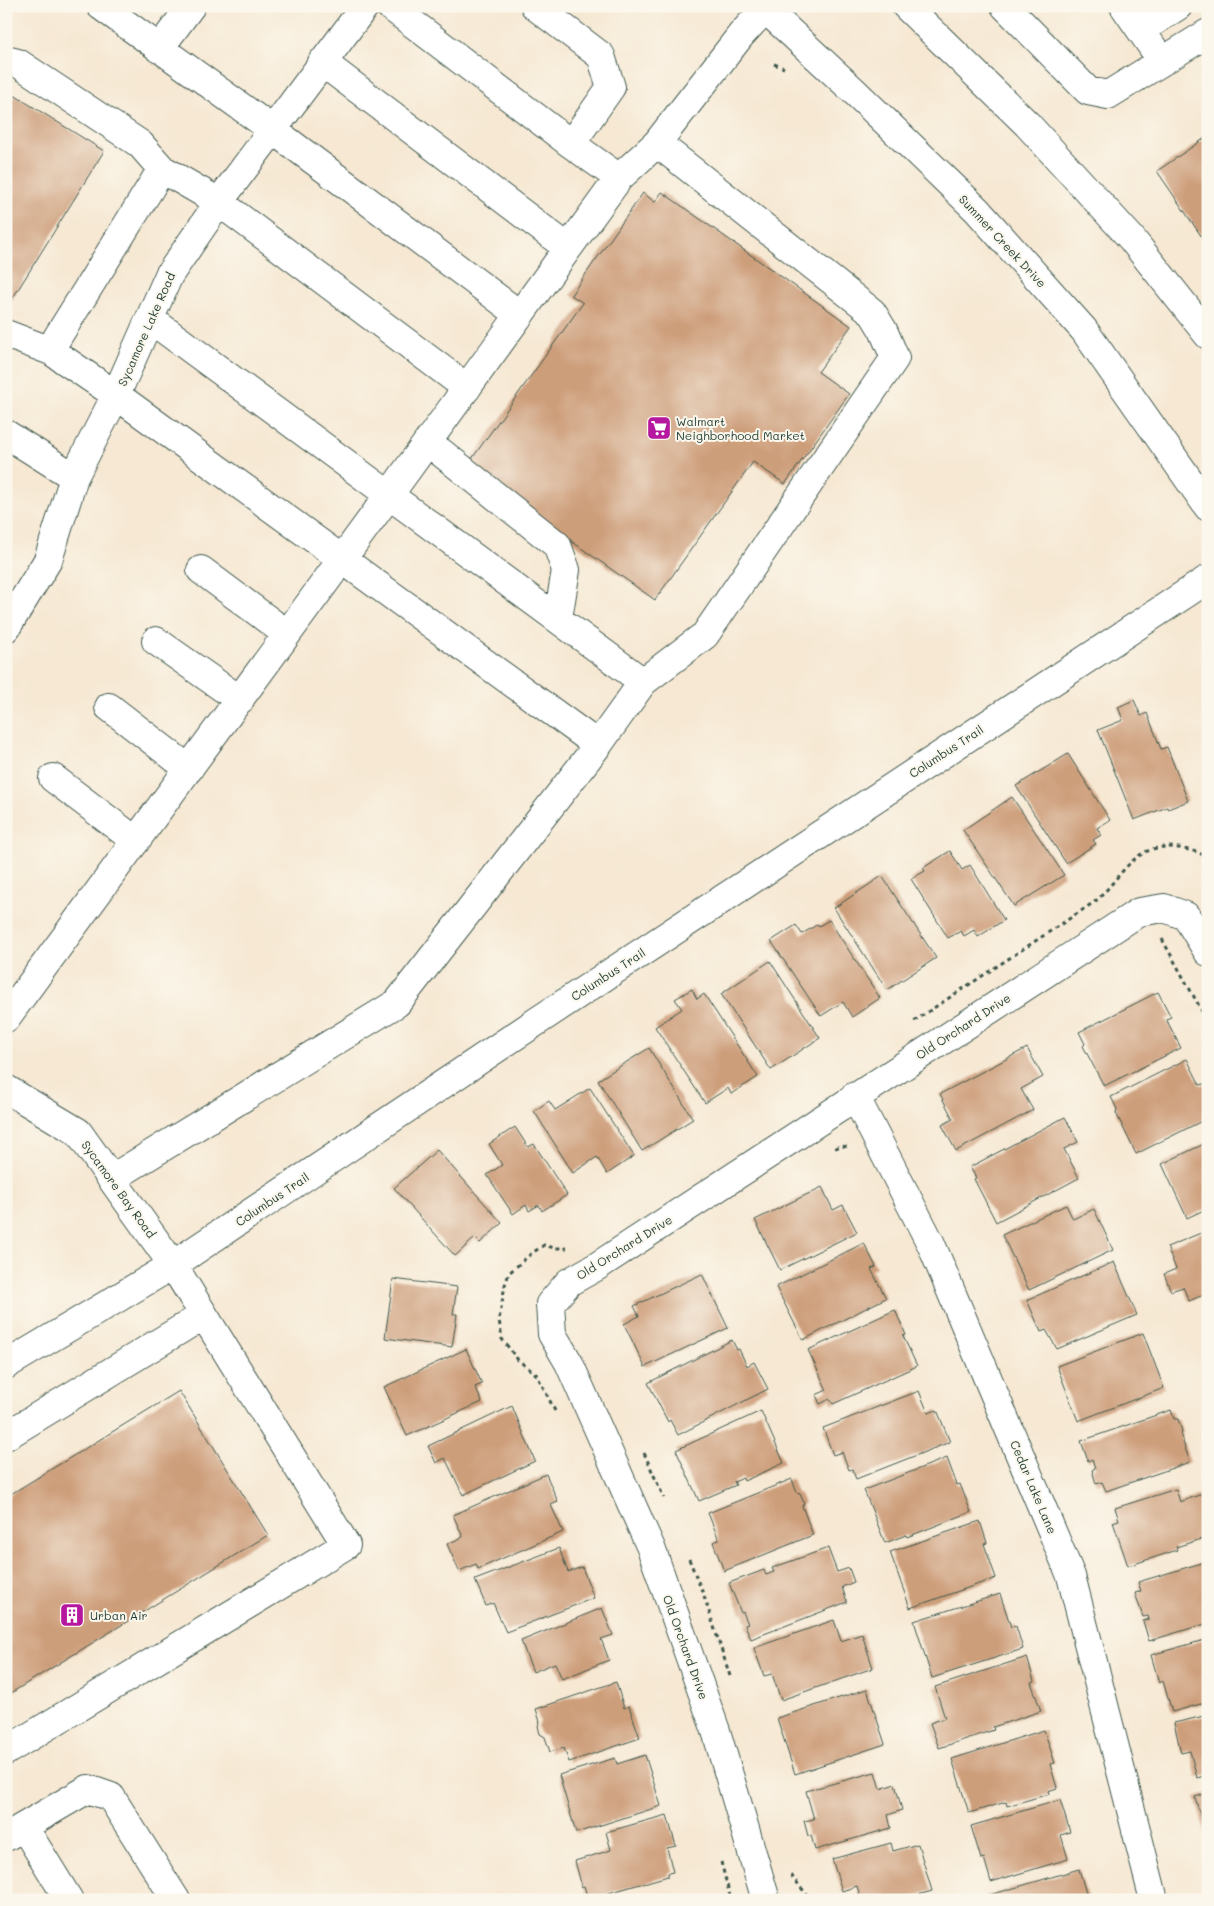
<svg xmlns="http://www.w3.org/2000/svg" width="1214" height="1906" viewBox="0 0 1214 1906" font-family="Mali,sans-serif">
<style>
.building{fill:#cd9e7a}
.lines{fill:none;stroke-linecap:round;stroke-linejoin:round}
.minor-casing{stroke:#3f574c;stroke-width:30}
.major-casing{stroke:#3f574c;stroke-width:30}
.path{stroke:#3f574c;stroke-width:3;stroke-dasharray:4 4;stroke-linecap:butt}
.minor{stroke:#fff;stroke-width:28}
.major{stroke:#fff;stroke-width:28}
.labels{text-anchor:middle;dominant-baseline:central;stroke-width:4;stroke-linejoin:round;paint-order:stroke}
.street-label{font-size:12px;fill:#1f3d34;stroke:#fbf7ec}
.poi-label{font-size:12px;fill:#1f3d34;stroke:#fbf7ec;text-anchor:start}
</style>
<rect width="100%" height="100%" fill="#fbf7ec"/>
<filter id="ink" filterUnits="userSpaceOnUse"><feTurbulence type="fractalNoise" baseFrequency=".02" numOctaves="2"/><feDisplacementMap in="SourceGraphic" scale="10" xChannelSelector="R" yChannelSelector="G"/><feConvolveMatrix kernelMatrix="1 2 1 2 8 2 1 2 1" color-interpolation-filters="sRGB"/></filter>
<filter id="wash" filterUnits="userSpaceOnUse"><feTurbulence type="fractalNoise" baseFrequency=".0096" numOctaves="4" result="noise"/><feDisplacementMap in="SourceGraphic" scale="20" xChannelSelector="R" yChannelSelector="G"/><feGaussianBlur stdDeviation="1.12" result="paint"/><feColorMatrix in="noise" values="0 0 0 0 0 0 0 0 0 0 0 0 0 0 0 0 0 1.4 0 .05"/><feComposite in="paint" operator="in"/></filter>
<g filter="url(#wash)">
<rect width="100%" height="100%" fill="#f6e8d3"/>
<g id="blocks">
<!-- building -->
<path class="building" d="M14 95 104 151 6 309V107Z
M1208 136V246L1157 171Z
M662 192 851 326 818 372 849 394 785 484 753 462 655 600 466 467 583 303 571 295 643 193 655 202Z
M1134 700 1141 716 1147 713 1161 749 1167 747 1188 801 1168 809 1167 807 1134 820 1098 730 1123 720 1118 707Z
M1068 754 1110 820 1097 828 1101 835 1093 840 1096 844 1066 863 1016 786Z
M1012 797 1064 875 1014 906 963 830Z
M950 851 962 870 970 865 1004 920 978 937 974 930 964 936 961 931 948 938 911 879 925 871 923 868Z
M882 876 936 958 887 990 834 908Z
M829 920 880 998 852 1017 843 1002 821 1016 771 941 796 925 802 934 818 924 819 926Z
M770 961 820 1038 771 1070 721 994Z
M692 989 697 999 704 994 758 1077 731 1094 728 1088 705 1103 655 1027 682 1009 675 999Z
M1158 992 1171 1017 1166 1019 1181 1048 1104 1086 1083 1046 1085 1044 1079 1032Z
M649 1048 693 1119 642 1151 598 1080Z
M1027 1048 1043 1077 1021 1089 1033 1110 956 1151 942 1125 953 1119 940 1094Z
M1187 1059 1200 1085 1208 1083V1118L1136 1154 1116 1113 1117 1109 1111 1097Z
M590 1088 634 1156 607 1174 597 1157 573 1173 534 1111 549 1101 555 1110Z
M1065 1117 1078 1142 1064 1149 1079 1178 996 1222 974 1179 976 1178 970 1167Z
M515 1127 528 1147 534 1144 567 1195 542 1211 539 1205 529 1211 526 1205 513 1214 487 1175 502 1165 489 1144Z
M1208 1142V1208L1187 1218 1162 1164Z
M437 1150 502 1223 480 1243 475 1238 455 1256 394 1188Z
M822 1187 833 1210 843 1205 857 1232 780 1270 755 1220Z
M1066 1205 1073 1219 1094 1209 1113 1250 1029 1290 1002 1235Z
M1208 1230V1293L1189 1301 1183 1287 1171 1291 1164 1274 1176 1269 1167 1247Z
M864 1243 876 1267 871 1269 886 1298 803 1340 776 1287Z
M1114 1262 1137 1315 1057 1349 1046 1330 1041 1332 1027 1300Z
M702 1274 728 1328 645 1367 624 1324 639 1316 634 1306Z
M393 1279 457 1287 453 1314H457L452 1347 385 1338Z
M895 1310 906 1335 903 1336 917 1366 833 1404 830 1399 820 1404 816 1395 827 1390 808 1350Z
M1143 1333 1164 1388 1078 1421 1057 1366Z
M732 1340 737 1350 739 1349 747 1366 754 1362 768 1389 678 1435 670 1420 668 1422 648 1383Z
M466 1349 482 1384 475 1387 482 1402 407 1436 384 1387Z
M179 1391 268 1535 6 1696V1497Z
M919 1391 928 1413 937 1410 950 1442 856 1479 852 1469 849 1470 842 1452 833 1455 823 1428Z
M512 1406 535 1461 463 1495 445 1458 436 1463 428 1446Z
M1171 1410 1174 1419H1178L1182 1431 1181 1436 1190 1462 1106 1491 1102 1482 1096 1484 1092 1470 1095 1468 1092 1459 1088 1461 1081 1441Z
M761 1411 784 1463 744 1481 743 1478 734 1482 736 1485 699 1501 676 1450Z
M947 1458 957 1485 960 1484 971 1512 907 1537 906 1535 885 1543 864 1490Z
M546 1474 558 1502 551 1505 563 1532 478 1569 476 1564 459 1571 447 1544 463 1537 453 1515Z
M792 1479 797 1493 800 1494 804 1503 802 1506 813 1535 724 1571 713 1542 719 1540 708 1513Z
M1176 1489 1180 1502 1202 1494 1208 1510V1537L1176 1547 1177 1550 1128 1566 1113 1522 1119 1520 1115 1508Z
M980 1521 987 1543 984 1544 996 1578 910 1608 890 1552Z
M559 1548 568 1572 582 1567 594 1598 506 1632 493 1603 486 1606 475 1580Z
M828 1548 837 1572 849 1568 854 1582 842 1587 847 1602 751 1639 745 1625 748 1624 743 1612 741 1613 729 1583 764 1570 766 1575 774 1572 772 1568Z
M1208 1561V1623L1149 1641 1143 1621 1149 1619 1148 1616 1143 1617 1135 1593 1141 1591 1138 1582Z
M1000 1594 1011 1627 1016 1626 1023 1649 932 1678 914 1621Z
M602 1608 613 1635 601 1639 609 1660 562 1679 555 1663 533 1672 521 1641Z
M834 1620 841 1641 862 1634 873 1668 781 1700 772 1674 764 1676 754 1648Z
M1208 1639V1702L1172 1712 1163 1681 1159 1683 1151 1655Z
M1027 1657 1034 1681 1031 1682 1041 1711 993 1727 994 1730 939 1748 930 1723 945 1718 935 1687Z
M616 1682 624 1708 629 1706 640 1738 569 1762 564 1748 550 1752 545 1737 540 1734 538 1726 540 1722 536 1709Z
M867 1689 885 1744 795 1774 777 1718Z
M1208 1715V1775L1197 1778 1190 1751 1181 1753 1174 1723Z
M1044 1730 1055 1763 1050 1764 1057 1788 1048 1791 1049 1794 1007 1806 1006 1802 969 1813 952 1759Z
M645 1755 661 1806 576 1833 559 1775 615 1758 617 1764Z
M875 1772 880 1789 895 1784 902 1810 888 1815 891 1828 815 1850 811 1835 808 1836 804 1821 814 1819 806 1791Z
M1208 1793V1839H1207L1195 1797Z
M1060 1800 1070 1832 1061 1835 1068 1859 991 1882 984 1858 981 1859 971 1826Z
M667 1815 676 1846 667 1848 673 1872 668 1873V1876L588 1899 584 1886 582 1887 575 1861 611 1850 606 1832Z
M891 1843 893 1851 918 1844 932 1891 901 1900H861L857 1886 842 1891 832 1859Z
M1079 1869 1088 1900H984L983 1897Z"/>
</g>
</g>
<g filter="url(#ink)">
<use href="#blocks" fill-opacity="0" stroke="#3f574c" stroke-width="1"/>
<g class="lines">
<defs>
<path id="minor" d="M101 6 273 130 520 315
M390 6 571 144 619 178
M535 6 601 56 611 87 571 144
M1005 6 1088 91 1108 95 1208 33
M1124 6 1162 61
M1141 30 1178 6
M159 49 191 6
M6 60 18 63 140 144 162 169 219 202 467 388
M322 62 568 248
M657 143 872 312 883 330 895 358 705 635 643 682 389 495 619 178 657 143 741 35 765 9
M6 334 51 351 57 338 162 169
M51 351 116 395 598 745 643 682
M6 434 74 477
M428 442 557 545 566 570 558 618
M201 570 287 634
M6 628 48 560 74 477 116 395 169 275 219 202 365 6
M156 641 240 700
M109 707 189 769
M53 778 136 841
M6 1018 389 495 150 319
M6 1089 78 1132 173 1265 346 1545 6 1751
M855 1096 931 1244 1071 1576 1154 1900
M111 1179 397 1003 598 745
M6 1365 173 1265 539 1020 1208 579
M6 1436 204 1315
M24 1827 69 1900
M6 1837 88 1789 111 1797 176 1900
M766 1900 716 1731 651 1548 569 1363 552 1334 550 1304 569 1282 596 1267 1139 912 1164 908 1186 916 1208 952"/>
<path id="major" d="M762 6 855 92 977 210 1084 330 1208 507
M906 6 1027 124 1131 238 1208 335"/>
</defs>
<!-- minor casing -->
<use href="#minor" class="minor-casing"/>
<!-- major casing -->
<use href="#major" class="major-casing"/>
<!-- path -->
<path class="path" d="M774 64 784 68
M1162 939 1208 1022
M914 1021 1087 907C1092 903 1098 900 1102 895 1127 868 1140 839 1184 849 1193 851 1202 852 1208 859
M835 1148 841 1146 849 1147
M555 1411 537 1375 518 1360 502 1339 499 1320 505 1285 509 1273 532 1253 544 1245 554 1248H567
M644 1453 664 1498
M689 1559 704 1596 730 1676
M721 1862 731 1900
M791 1875 811 1900"/>
<!-- minor -->
<use href="#minor" class="minor"/>
<!-- major -->
<use href="#major" class="major"/>
</g>
</g>
<!-- icons -->
<defs>
<symbol id="supermarket-square" viewBox="-11 -11 22 22"><rect x="-9" y="-9" width="18" height="18" rx="4" fill="#b5179e" stroke="#fbf7ec"/><path d="M-6-5.5h2.5l.6 2H6L4.5 2H-2.5L-4.4-4H-6ZM-1.5 3.2a1.3 1.3 0 1 0 .1 0ZM3 3.2a1.3 1.3 0 1 0 .1 0Z" fill="#fff"/></symbol>
<symbol id="building-square" viewBox="-11 -11 22 22"><rect x="-9" y="-9" width="18" height="18" rx="4" fill="#b5179e" stroke="#fbf7ec"/><path d="M-4-6H4V6H1V3H-1V6H-4ZM-2.5-4.3h1.7v1.8h-1.7ZM.8-4.3h1.7v1.8H.8ZM-2.5-1h1.7V.8h-1.7ZM.8-1h1.7V.8H.8Z" fill="#fff"/></symbol>
</defs>
<g fill-rule="evenodd">
<use href="#supermarket-square" x="645" y="414" width="28" height="28"/>
<use href="#building-square" x="58" y="1601" width="28" height="28"/>
</g>
<g class="labels">
<!-- street labels -->
<g class="street-label">
<text transform="translate(1003 241) rotate(47)">Summer Creek Drive</text>
<text transform="translate(146 329) rotate(-66)">Sycamore Lake Road</text>
<text transform="translate(946 751) rotate(-33)">Columbus Trail</text>
<text transform="translate(608 974) rotate(-33)">Columbus Trail</text>
<text transform="translate(963 1026) rotate(-33)">Old Orchard Drive</text>
<text transform="translate(119 1189) rotate(54)">Sycamore Bay Road</text>
<text transform="translate(272 1199) rotate(-34)">Columbus Trail</text>
<text transform="translate(624 1247) rotate(-32)">Old Orchard Drive</text>
<text transform="translate(1034 1487) rotate(67)">Cedar Lake Lane</text>
<text transform="translate(686 1647) rotate(70)">Old Orchard Drive</text>
</g>
<!-- poi labels -->
<g class="poi-label">
<text x="676" y="421">Walmart<tspan x="676" dy="14">Neighborhood Market</tspan></text>
<text x="90" y="1615">Urban Air</text>
</g>
</g>
<!-- margin -->
<rect width="1214" height="1906" fill="none" stroke="#fbf7ec" stroke-width="25"/>
</svg>
